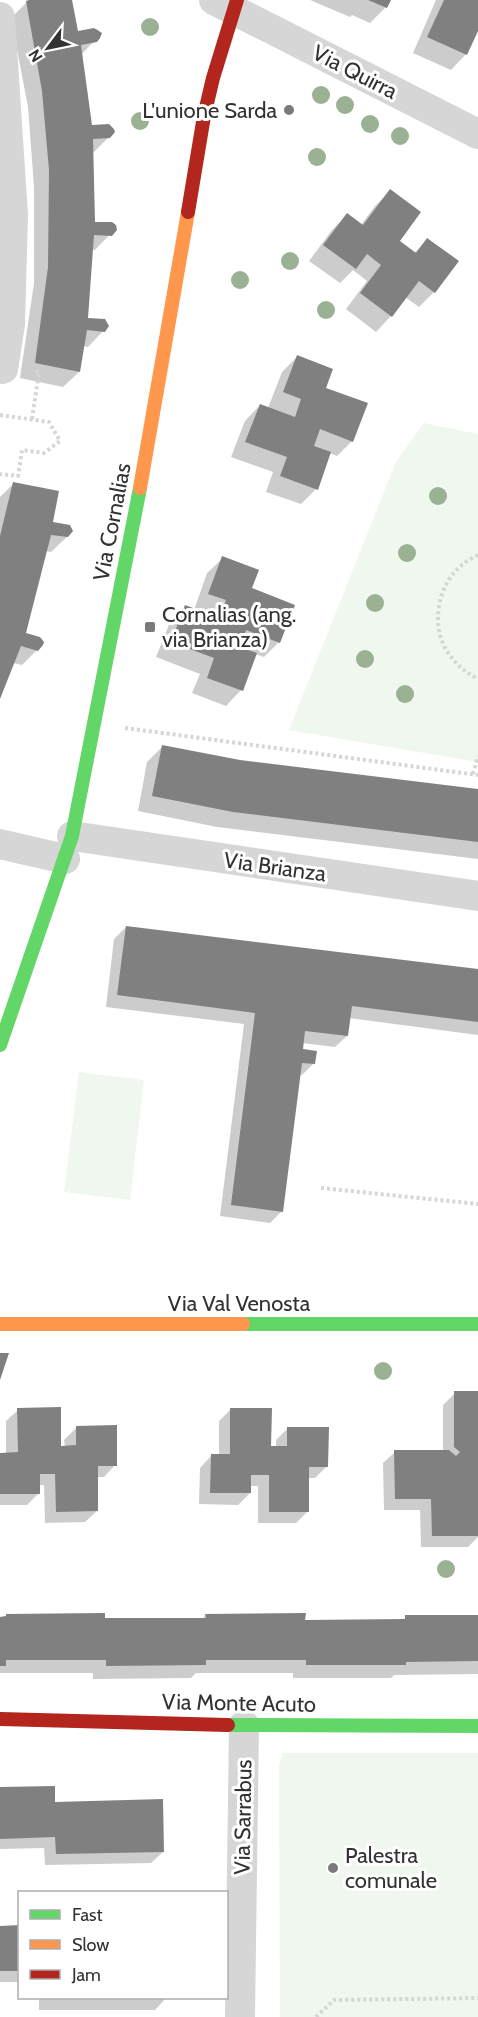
<svg xmlns="http://www.w3.org/2000/svg" width="478" height="2017" viewBox="0 0 478 2017" font-family="Cabin,sans-serif">
<style>
.green{fill:#f0f7ee}
.shadow{fill:#0003}
.building{fill:#808080}
.lines{fill:none;stroke-linecap:round;stroke-linejoin:round}
.path{stroke:#d6d6d6;stroke-width:4;stroke-dasharray:3 3;stroke-linecap:butt}
.street{stroke:#d6d6d6;stroke-width:30}
.fast{stroke:#63d668;stroke-width:14}
.slow{stroke:#ff974d;stroke-width:14}
.jam{stroke:#b3261e;stroke-width:14}
.tree{fill:#9ab293}
.poi-dot{fill:#7a7a7a;stroke:#fff;stroke-width:2}
.labels{text-anchor:middle;dominant-baseline:central;stroke-width:6;stroke-linejoin:round;paint-order:stroke}
.street-label{font-size:22px;fill:#323232;stroke:#fff}
.poi-label{font-size:22px;fill:#323232;stroke:#fff;text-anchor:start}
</style>
<rect width="100%" height="100%" fill="#fff"/>
<!-- green -->
<path class="green" d="M424 423 478 434V762L289 730 396 462Z
M79 1072 144 1080 130 1200 64 1192Z
M283 1753H478V2017H280L279 1764Z"/>
<!-- shadow -->
<path class="shadow" d="M35 0H70L77 33 97 29 99 31 100 35 81 55 91 127 109 137 93 153 94 223 115 229 95 250H92L87 319 103 331 88 347 83 346 79 372 63 387 20 378 34 283V187L28 107 11 18 27 2Z
M310 0H389L386 7 370 23 352 15 350 17Z
M436 0H478V28L466 54 451 70 413 53Z
M390 191 398 241 414 253 427 240 434 292 419 307 405 297 391 316 376 332 346 309 367 281 353 270 340 283 309 261 332 230 347 215 361 225 375 206Z
M297 357 324 389 352 441 337 456 329 453 316 489 301 504 266 492 273 472 231 457 245 421 260 405 268 408 282 372Z
M13 484 52 523 71 533 51 552 45 551 24 634 42 645 22 665 13 663 0 695V497Z
M223 558 279 642 264 657 255 654 241 690 226 706 192 693 200 674 156 657 170 622 185 607 194 610 207 573Z
M162 747 239 761 478 791V859L217 827 138 811 147 762Z
M126 927 478 971V1035L349 1018 347 1036 335 1047 302 1043V1050L314 1063 302 1075H299L282 1211 270 1223 220 1216 244 1024 106 1007 114 939Z
M455 1393H478V1537L468 1547H421L420 1510H384L383 1463 395 1452 443 1451V1405Z
M231 1409 270 1448H276V1440L288 1428 327 1466 315 1478H308L307 1512 296 1523H258V1486H250V1493L238 1505 199 1504 200 1468 211 1456H219V1421Z
M18 1410 60 1447H65L64 1440 76 1428 115 1465 104 1477H96L97 1511 85 1522 45 1523 44 1485H39V1493L27 1505H0V1454H6V1421Z
M104 1615V1620H201L206 1615 304 1621H402L406 1617 478 1616V1674L394 1675 391 1678H293V1673H196L191 1678 93 1679V1673H0V1617Z
M0 1788 54 1803 163 1852 151 1863 45 1865 44 1848 0 1849Z
M0 1927H20V1982H0Z
M39 1998H166L155 2010H39Z"/>
<!-- building -->
<path class="building" d="M29 0H72L78 31 94 28 102 33 100 38 97 42 81 45 92 125 109 124 114 129 115 132 110 138 93 139 95 222H112L116 225 117 230 112 236 94 235 88 318 105 319 109 326 105 332 87 330 80 372 35 363 48 267 49 170 42 91 26 1Z
M368 0H391L387 8Z
M444 0H478V31L467 55 427 37Z
M390 189 421 212 400 241 416 253 427 238 459 261 435 293 419 281 392 317 360 293 381 265 367 254 356 269 323 245 347 213 363 225Z
M297 355 333 369 326 388 368 403 353 442 320 429 314 446 331 452 318 490 280 476 287 457 245 442 260 404 295 417 301 399 283 392Z
M13 482 59 491 53 522 70 525 73 531 68 537 51 535 26 633 40 637 44 642 43 645 38 651 21 646 0 699V536Z
M222 556 259 570 252 588 295 605 280 643 246 630 240 647 257 653 243 691 207 678 214 658 171 642 185 605 220 618 226 600 208 594Z
M162 745 240 760 478 789V842L233 812 152 796Z
M126 926 478 969V1022L352 1006 348 1036 305 1031 303 1049 317 1051 315 1064 302 1063 283 1212 231 1205 255 1013 117 995Z
M0 1353H9L0 1380Z
M454 1391H478V1536H432L431 1499H395L394 1450H449L456 1456 460 1452 454 1447Z
M61 1407V1446L76 1445V1426L117 1425V1466H98V1511L56 1512 55 1474H40V1494H0V1453L18 1452 17 1408Z
M230 1408H272L271 1446H287V1427H329L328 1467H309V1512H269V1475H251V1493H210L211 1454H230Z
M105 1613V1618H206L205 1614 306 1613 305 1620 405 1619V1615H478V1661L406 1662V1665H306V1660H206V1665L106 1666V1660H6V1666H0V1617L6 1616V1614Z
M55 1786V1802L163 1799 164 1852 56 1854 55 1837 0 1839V1787Z
M20 1925V1971H0V1926Z"/>
<g class="lines">
<!-- path -->
<path class="path" d="M0 415 49 422 60 441 44 453 22 450 18 476 0 474
M32 419 39 372H33
M478 555C473 558 466 561 462 565 438 584 430 625 447 651 455 664 465 672 478 679
M125 728 478 775
M473 774 478 756
M321 1188 478 1204
M316 2017 334 2000 478 1998"/>
<!-- street -->
<path class="street" d="M214 0 478 134
M0 17 13 215 10 324 3 369
M72 836 478 896
M0 844 65 859
M240 2017 244 1725"/>
<!-- fast -->
<path class="fast" d="M0 1045 72 836 140 488
M243 1324H478
M228 1725 478 1726"/>
<!-- slow -->
<path class="slow" d="M140 488 188 212
M0 1324H243"/>
<!-- jam -->
<path class="jam" d="M188 212 204 116 213 78 237 0
M0 1719 228 1725"/>
</g>
<!-- trees -->
<g class="tree">
<circle cx="150" cy="27" r="9"/>
<circle cx="321" cy="95" r="9"/>
<circle cx="345" cy="105" r="9"/>
<circle cx="140" cy="121" r="9"/>
<circle cx="370" cy="124" r="9"/>
<circle cx="400" cy="136" r="9"/>
<circle cx="317" cy="157" r="9"/>
<circle cx="290" cy="261" r="9"/>
<circle cx="240" cy="280" r="9"/>
<circle cx="326" cy="310" r="9"/>
<circle cx="438" cy="496" r="9"/>
<circle cx="407" cy="553" r="9"/>
<circle cx="375" cy="603" r="9"/>
<circle cx="365" cy="659" r="9"/>
<circle cx="405" cy="694" r="9"/>
<circle cx="383" cy="1371" r="9"/>
<circle cx="446" cy="1569" r="9"/>
</g>
<!-- markers -->
<g class="poi-dot">
<circle cx="289" cy="110" r="6"/>
<rect x="144" y="621" width="12" height="12" rx="3"/>
<circle cx="333" cy="1868" r="6"/>
</g>
<g class="labels">
<!-- street labels -->
<g class="street-label">
<text transform="translate(355 72) rotate(27)">Via Quirra</text>
<text transform="translate(112 522) rotate(-79)">Via Cornalias</text>
<text transform="translate(275 867) rotate(8)">Via Brianza</text>
<text x="239" y="1303">Via Val Venosta</text>
<text transform="translate(239 1703) rotate(1)">Via Monte Acuto</text>
<text transform="translate(243 1817) rotate(-89)">Via Sarrabus</text>
</g>
<!-- poi labels -->
<g class="poi-label">
<text x="277" y="110" text-anchor="end">L'unione Sarda</text>
<text x="162" y="614">Cornalias (ang.<tspan x="162" dy="25">via Brianza)</tspan></text>
<text x="345" y="1855">Palestra<tspan x="345" dy="25">comunale</tspan></text>
</g>
</g>
<!-- legend -->
<rect x="18" y="1891" width="210" height="108" fill="#ffffff" stroke="#adadad" stroke-width="1.5"/>
<rect x="30" y="1910" width="30" height="9" fill="#63d668" stroke="#adadad" stroke-width="1.5"/>
<text x="72" y="1921" font-size="18" fill="#323232">Fast</text>
<rect x="30" y="1940" width="30" height="9" fill="#ff974d" stroke="#adadad" stroke-width="1.5"/>
<text x="72" y="1951" font-size="18" fill="#323232">Slow</text>
<rect x="30" y="1970" width="30" height="9" fill="#b3261e" stroke="#adadad" stroke-width="1.5"/>
<text x="72" y="1981" font-size="18" fill="#323232">Jam</text>
<!-- north arrow -->
<g transform="translate(48 48) rotate(238)" stroke="#ffffff" stroke-width="4.5" paint-order="stroke">
<path d="M0-4.5L10 22L0 15L-10 22Z" fill="#323232"/>
<text y="-9" font-size="16" font-weight="bold" text-anchor="middle" fill="#323232">N</text>
</g>
</svg>
